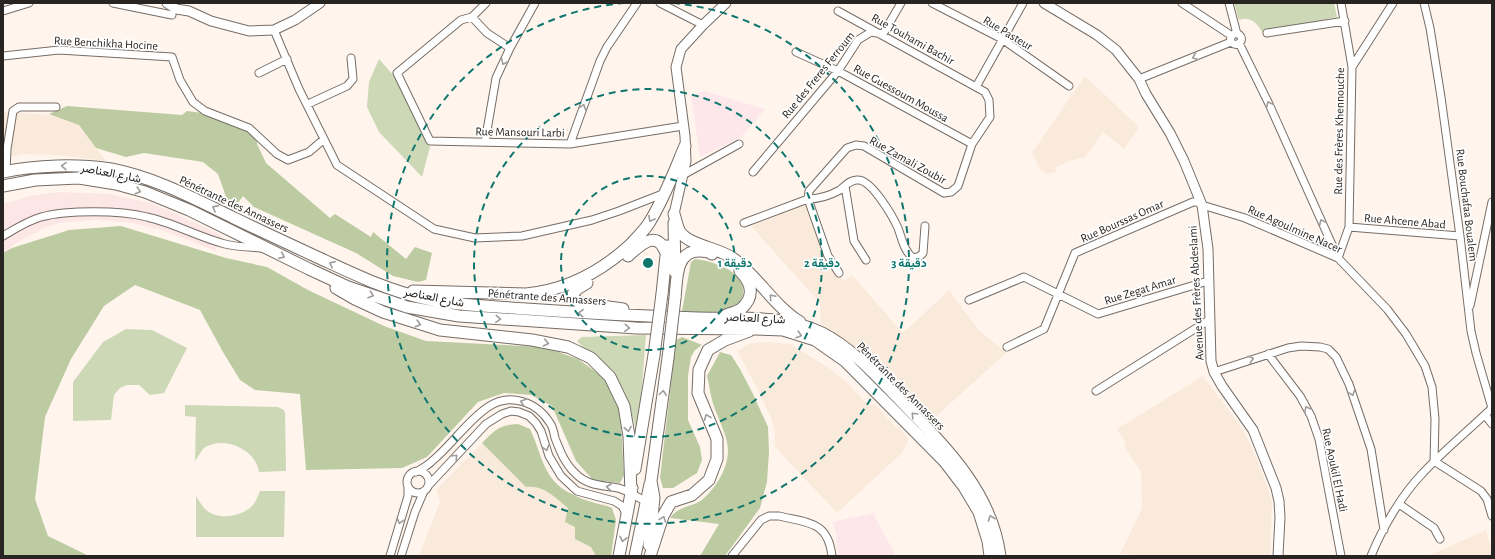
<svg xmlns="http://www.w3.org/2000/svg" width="1495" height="559" viewBox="0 0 1495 559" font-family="'Alegreya Sans',Vazirmatn,sans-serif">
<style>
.built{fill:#faeadc}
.industrial{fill:#fde7eb}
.medical{fill:#fde7e6}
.green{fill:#ccd8b6}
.forest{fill:#bdcba2}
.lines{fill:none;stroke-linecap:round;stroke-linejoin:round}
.minor-casing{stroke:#766d66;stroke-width:9}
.major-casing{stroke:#766d66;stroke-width:11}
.highway-casing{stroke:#766d66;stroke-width:13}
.minor{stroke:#fff;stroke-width:7}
.major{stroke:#fff;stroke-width:9}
.highway{stroke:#fff;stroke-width:11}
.highway-bridge-casing{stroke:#766d66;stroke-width:13;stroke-linecap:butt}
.highway-bridge{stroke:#fff;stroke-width:11}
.oneway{stroke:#9e9c9b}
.ring{fill:none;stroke:#0f766e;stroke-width:2;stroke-dasharray:7 5}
.labels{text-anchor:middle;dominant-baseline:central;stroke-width:3.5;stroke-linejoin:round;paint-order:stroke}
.street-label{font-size:12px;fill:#282421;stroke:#fff}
.centre{fill:#0f766e;stroke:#fff;stroke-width:2}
.ring-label{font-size:12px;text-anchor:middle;font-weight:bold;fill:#0f766e;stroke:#fff;stroke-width:3.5;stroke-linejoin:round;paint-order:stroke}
</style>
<rect width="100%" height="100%" fill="#fff5ed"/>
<!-- built -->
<path class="built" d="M1085 76 1139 127 1124 149 1103 132 1085 157 1069 161 1055 168 1056 172 1046 174 1041 170 1032 153Z
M3 112 55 115 79 125 106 161 57 155 22 154 3 159Z
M807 204 827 261 844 281 852 275 903 333 949 290 978 329 1006 353 931 421 894 387 821 328 820 303 750 225Z
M769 342 790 344 829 368 845 381 867 404 876 405 897 429 899 427 909 439 902 453 837 513 775 447V432L771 418 756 386 737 351 751 343Z
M1203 376 1241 427 1252 447 1266 483 1272 503 1270 556H1129L1130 554H1120L1142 508 1141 472 1124 447 1126 443 1117 429Z
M518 424 530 429 537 445 541 460 548 474 559 487 570 494 594 503 607 505 612 508 616 520 611 556H419L440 502 436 490 493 432 504 425Z
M1486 530 1492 551V556H1428Z"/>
<!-- industrial -->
<path class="industrial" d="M704 91 765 109 741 137 700 157 691 96Z
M873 513 896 556H837L836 533 832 522Z"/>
<!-- medical -->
<path class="medical" d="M59 192 110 194 150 203 170 211 221 235 222 241 217 245 216 251 159 229 132 223 97 220 59 223 44 228 16 243 3 255V204L30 196Z"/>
<!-- green -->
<path class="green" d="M1234 3H1334L1337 17 1262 32C1257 23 1250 16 1239 20Z
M379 59 394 76 430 147 422 177 379 132 367 107 369 82Z
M126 329 152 330 187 348 164 393 150 395 139 385H127L120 388 114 395 111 420 73 421V382L103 342Z
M646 335 638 437 630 408 612 373 589 353 577 341 582 337Z
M185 405 278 407 284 410 285 413 286 471 259 472C256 449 223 435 204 448 201 451 198 457 195 461L196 417 185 416Z
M260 491H285L284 537H196V496C199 500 201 505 205 509 217 521 242 517 253 505 256 501 258 496 260 491Z"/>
<!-- forest -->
<path class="forest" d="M67 106 182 115 187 111 218 115 257 134V144L266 163 330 218 335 214 371 237 373 232 406 259 415 247 432 253 426 280 418 282 393 276 356 253 254 207 243 196 238 203 229 205 218 174 203 162 144 153 126 157 96 148 79 125 49 114Z
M121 226 226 258 267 267 308 290 384 326 426 341 544 347 578 359 607 380 620 408 624 475 620 483 593 480 576 461 552 406 531 395 504 393 478 402 427 457 402 468 306 470 300 394 255 390 240 380 223 352 200 310 135 285 104 306 71 359 45 417 35 499 48 536 89 556H3V253L12 248 69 230Z
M695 259C712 261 746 271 743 293 743 298 740 302 736 306 724 316 697 312 682 311L691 262Z
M682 337 702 345 695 350 691 357 688 376V420L700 447 702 460 697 473 673 488H663L660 478 676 340Z
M720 352 731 355 740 369 753 394 768 427 769 452 767 482 760 508 725 556H700L719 524 670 518C679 505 695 507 704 498 717 486 728 468 728 450 727 432 716 416 712 400 710 392 709 384 707 376Z
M518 424 530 429C542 454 543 481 572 494 579 498 587 501 595 503 601 505 606 505 612 508L616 520 611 556H596L591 547 575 539V527L565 522 568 508C554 497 544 485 526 487L482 443C495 430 499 425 518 424Z"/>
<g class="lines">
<defs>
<path id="minor" d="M113 3 172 15
M486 3 472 17 461 20 397 73 430 141 570 144 683 126
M660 3 703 25
M932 3 1002 39 1069 86
M1182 3 1232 36
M1229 3 1237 34
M1424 3 1430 28 1441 97 1460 236 1471 331 1476 353 1492 408
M3 11 29 3
M838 11 976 87
M472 17 487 33 510 48
M274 30 299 89 337 165 434 229 475 238 522 236 592 220 619 211 665 193
M1267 33 1345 21
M1230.5 39a5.5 5.5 0 1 1 11 0a5.5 5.5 0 1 1-11 0Z
M1239 43 1269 104 1338 258
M796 52 838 71 972 144
M3 56 59 50 172 57 180 80 193 102 205 111 249 128 277 154 288 160 309 152 323 140
M1352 67 1393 3
M259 73 287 59
M1139 79 1231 42
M308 104 347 86 353 79 351 58
M485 142 496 78 510 48 535 3
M570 144 600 61 607 47 637 3
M6 171 7 149 13 111 19 107H56
M753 172 838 71 858 40 871 32 883 34 901 3
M683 175 739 144
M845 186 854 241 866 260
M744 223 808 199 828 256 839 273
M925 226 923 253 920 256 913 258C904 251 902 239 898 228 893 217 872 180 858 180 851 179 845 186 840 190 829 196 820 199 808 199L809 191 847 148 856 145 864 146 944 193 951 192 958 186 972 144 990 117 989 100 985 92 976 87 1023 3
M1349 227 1460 236
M3 236C15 229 27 221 41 217 67 210 120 210 147 217 174 223 198 237 225 244 236 247 249 247 261 248
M1338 258 1349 227 1352 67 1341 3
M969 300 1024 277 1098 314 1208 281
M1470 306 1492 202
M1007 347 1044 329 1075 253 1193 202H1197L1202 205 1245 218 1338 258 1387 309 1406 334 1425 366 1432 387 1435 419 1434 461
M1268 354 1300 396 1311 416 1319 439 1341 556
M1214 372 1288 348 1301 346 1320 347 1328 349 1336 357 1349 384 1371 449 1384 530
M1096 391 1209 320
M1485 415 1492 424
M1434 461 1481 491 1487 499 1492 516
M407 482a11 11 0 1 1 22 0a11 11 0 1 1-22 0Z
M416 472C421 469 427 466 431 462 451 446 466 422 488 407 510 392 537 402 550 423 553 427 554 433 555 438 560 451 565 464 576 474 588 486 602 485 618 488 627 490 637 497 645 501
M428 486 486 424 502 414 511 411 519 412 529 416 536 423 541 431 549 456 561 476 577 491 614 501 622 506 627 515
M1399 504 1434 528 1440 539
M390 556 408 496V486
M401 556 415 512 424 491
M732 556 761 520 769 516H779C808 523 828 521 832 556
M1371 556C1382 529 1401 496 1421 475 1443 451 1468 431 1492 408"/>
<path id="major" d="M167 3 176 9 189 11 211 21 249 31 274 30 295 20 320 3
M1044 3 1097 35 1116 50 1139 79 1146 94 1170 133 1184 161 1202 205 1208 249 1211 361 1214 372 1222 386 1253 430 1276 488 1279 501 1280 517 1278 556
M674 214 686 161 685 136 676 67 681 49 703 25 726 3"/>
<path id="highway" d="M3 172C37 165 77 164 111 169 154 177 195 199 234 218 261 231 289 244 317 257 352 273 386 290 423 298 457 306 492 306 526 309 583 313 641 316 698 318 739 319 783 314 822 333 851 348 874 373 896 396 941 443 991 488 1000 556
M3 186 35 180 79 178 116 184 145 192 189 210 309 269 348 287 407 307 459 316 636 328 754 329 783 330 815 340 845 361 945 462 964 487 979 512 988 541 990 556
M674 214C676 220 677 227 680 232 690 246 720 248 734 259 759 278 774 306 800 322
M674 223 675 272
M628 256C636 249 651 233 661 244 663 246 664 250 666 252
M587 283 577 289 573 294 574 299 580 303 623 309
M336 288 355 299 383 312 440 330 532 340 568 347 591 358 610 377 624 406 629 436 631 494
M413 291 526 294C567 290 601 272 631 244 637 237 644 231 649 223 664 199 674 172 685 146
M662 294 667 246
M675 298C677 280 675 250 700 251 705 251 708 251 712 254
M726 315C731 313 737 312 741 309 755 297 752 283 740 271
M635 469 654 355
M649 545 654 498 651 481 668 358
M619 556 632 488
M635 556 650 484
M650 556 663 516 671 502 692 495 709 480 717 459V439L698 393 699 370 708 350 725 340 749 331"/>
</defs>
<!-- minor casing -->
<use href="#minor" class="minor-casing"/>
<!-- major casing -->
<use href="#major" class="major-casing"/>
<!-- highway casing -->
<use href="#highway" class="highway-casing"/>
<!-- minor -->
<use href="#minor" class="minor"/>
<!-- major -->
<use href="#major" class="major"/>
<!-- highway -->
<use href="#highway" class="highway"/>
<defs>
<path id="highway-bridge" d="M654 355 662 294
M668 358 675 298"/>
</defs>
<!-- highway-bridge casing -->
<use href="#highway-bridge" class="highway-bridge-casing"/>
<!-- highway-bridge -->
<use href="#highway-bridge" class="highway-bridge"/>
</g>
<!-- one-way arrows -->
<defs><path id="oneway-chevron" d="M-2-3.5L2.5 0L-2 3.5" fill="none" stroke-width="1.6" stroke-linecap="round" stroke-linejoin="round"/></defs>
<g class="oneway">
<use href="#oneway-chevron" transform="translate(1195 57) rotate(158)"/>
<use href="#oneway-chevron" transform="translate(504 62) rotate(115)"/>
<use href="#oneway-chevron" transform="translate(1269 104) rotate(-115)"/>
<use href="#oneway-chevron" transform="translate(583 107) rotate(-71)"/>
<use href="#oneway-chevron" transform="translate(64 166) rotate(-179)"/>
<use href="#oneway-chevron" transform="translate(138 191) rotate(16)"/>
<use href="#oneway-chevron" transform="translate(215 208) rotate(-153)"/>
<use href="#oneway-chevron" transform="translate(651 219) rotate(119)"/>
<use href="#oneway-chevron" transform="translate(1322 222) rotate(-114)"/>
<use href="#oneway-chevron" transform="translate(282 256) rotate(26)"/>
<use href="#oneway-chevron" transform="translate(332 264) rotate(-154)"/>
<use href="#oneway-chevron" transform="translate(371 295) rotate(19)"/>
<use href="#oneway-chevron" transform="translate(772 297) rotate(-131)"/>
<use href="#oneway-chevron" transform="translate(581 313) rotate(-176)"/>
<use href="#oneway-chevron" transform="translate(498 319) rotate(4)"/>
<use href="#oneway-chevron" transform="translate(418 324) rotate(16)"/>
<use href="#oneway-chevron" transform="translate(627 328) rotate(4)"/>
<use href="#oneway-chevron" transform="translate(799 335) rotate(18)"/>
<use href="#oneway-chevron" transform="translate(546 343) rotate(12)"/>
<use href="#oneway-chevron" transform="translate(1251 359) rotate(-18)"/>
<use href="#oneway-chevron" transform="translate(663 393) rotate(-82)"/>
<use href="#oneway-chevron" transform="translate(1352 393) rotate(70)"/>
<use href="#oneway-chevron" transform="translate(523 402) rotate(-162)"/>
<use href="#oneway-chevron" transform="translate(1307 409) rotate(-119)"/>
<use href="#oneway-chevron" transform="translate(914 415) rotate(-133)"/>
<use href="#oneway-chevron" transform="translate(707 417) rotate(-112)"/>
<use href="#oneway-chevron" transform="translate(628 429) rotate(81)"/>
<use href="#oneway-chevron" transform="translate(546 448) rotate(73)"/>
<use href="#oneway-chevron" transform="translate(455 457) rotate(-46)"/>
<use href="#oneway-chevron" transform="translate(609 487) rotate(-174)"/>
<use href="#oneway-chevron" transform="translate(991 518) rotate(-109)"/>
<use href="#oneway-chevron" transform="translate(663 519) rotate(-69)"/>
<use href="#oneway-chevron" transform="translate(400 521) rotate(106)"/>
<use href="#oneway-chevron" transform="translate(623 539) rotate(102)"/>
</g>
<!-- distance rings -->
<g class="ring">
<circle cx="648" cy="263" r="87"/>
<circle cx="648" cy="263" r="174"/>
<path d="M673 3A261 261 0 1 1 623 3"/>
</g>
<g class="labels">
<!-- street labels -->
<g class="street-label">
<text transform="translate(1008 33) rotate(31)">Rue Pasteur</text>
<text transform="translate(913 39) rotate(29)">Rue Touhami Bachir</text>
<text transform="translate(106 43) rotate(3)">Rue Benchikha Hocine</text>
<text transform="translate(818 75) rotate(-51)">Rue des Freres Ferroum</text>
<text transform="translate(901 93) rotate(29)">Rue Guessoum Moussa</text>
<text transform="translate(1339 131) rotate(-89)">Rue des Frères Khennouche</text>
<text transform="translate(520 132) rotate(1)">Rue Mansouri Larbi</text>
<text transform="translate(908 160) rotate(29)">Rue Zamali Zoubir</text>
<text transform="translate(111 173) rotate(11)">شارع العناصر</text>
<text transform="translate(234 204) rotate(25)">Pénétrante des Annassers</text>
<text transform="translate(1467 205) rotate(83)">Rue Bouchafaa Boualem</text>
<text transform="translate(1122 221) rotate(-24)">Rue Bourssas Omar</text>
<text transform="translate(1405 221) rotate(5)">Rue Ahcene Abad</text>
<text transform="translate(1295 229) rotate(24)">Rue Agoulmine Nacer</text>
<text transform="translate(1140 290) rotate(-17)">Rue Zegat Amar</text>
<text transform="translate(1196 293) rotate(-93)">Avenue des Frères Abdeslami</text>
<text transform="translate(434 297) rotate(11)">شارع العناصر</text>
<text transform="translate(547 297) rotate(4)">Pénétrante des Annassers</text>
<text transform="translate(755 318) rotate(3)">شارع العناصر</text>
<text transform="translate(901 386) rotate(45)">Pénétrante des Annassers</text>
<text transform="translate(1335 470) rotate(78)">Rue Aoukil El Hadi</text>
</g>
</g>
<circle cx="648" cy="263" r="6" class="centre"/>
<g class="ring-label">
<text x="735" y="267">1 دقيقة</text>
<text x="822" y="267">2 دقيقة</text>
<text x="909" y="267">3 دقيقة</text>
</g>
<!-- border -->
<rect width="1495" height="559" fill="none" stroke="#282421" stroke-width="8"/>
</svg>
